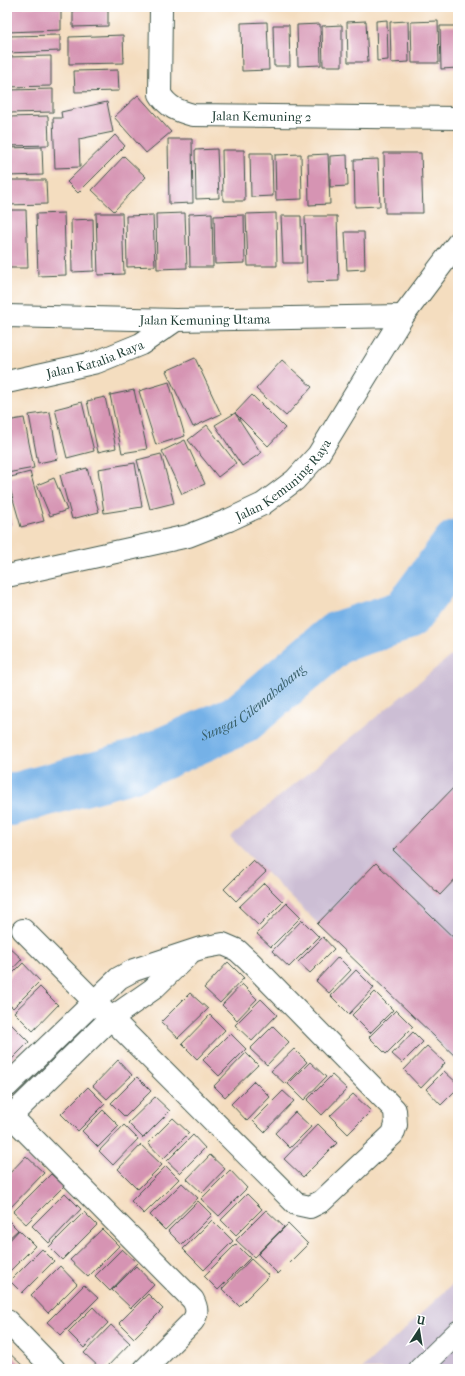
<svg xmlns="http://www.w3.org/2000/svg" width="465" height="1376" viewBox="0 0 465 1376" font-family="'IM FELL French Canon',serif">
<style>
.industrial{fill:#ccbed4}
.lines{fill:none;stroke-linecap:round;stroke-linejoin:round}
.river{stroke:#75b1e7;stroke-width:52}
.building{fill:#d694b3}
.minor-casing{stroke:#3f5549;stroke-width:24}
.minor{stroke:#fff;stroke-width:22}
.labels{text-anchor:middle;dominant-baseline:central;stroke-width:3.5;stroke-linejoin:round;paint-order:stroke}
.street-label{font-size:13px;fill:#1f3d34;stroke:#fff}
.water-label{font-size:14px;font-style:italic;fill:#39606a;stroke:#fff}
</style>
<rect width="100%" height="100%" fill="#fff"/>
<filter id="ink" filterUnits="userSpaceOnUse"><feTurbulence type="fractalNoise" baseFrequency=".025" numOctaves="2"/><feDisplacementMap in="SourceGraphic" scale="8" xChannelSelector="R" yChannelSelector="G"/><feConvolveMatrix kernelMatrix="1 2 1 2 8 2 1 2 1" color-interpolation-filters="sRGB"/></filter>
<filter id="wash" filterUnits="userSpaceOnUse"><feTurbulence type="fractalNoise" baseFrequency=".012" numOctaves="4" result="noise"/><feDisplacementMap in="SourceGraphic" scale="16" xChannelSelector="R" yChannelSelector="G"/><feGaussianBlur stdDeviation="0.9" result="paint"/><feColorMatrix in="noise" values="0 0 0 0 0 0 0 0 0 0 0 0 0 0 0 0 0 1.4 0 .05"/><feComposite in="paint" operator="in"/></filter>
<g filter="url(#wash)">
<rect width="100%" height="100%" fill="#f4ddbf"/>
<!-- industrial -->
<path class="industrial" d="M458 650V1062L230 837Z
M458 1279V1369H362Z"/>
<g class="lines">
<!-- river -->
<path class="river" id="s1" d="M7 801 134 766 241 719 338 637 406 615 458 545"/>
</g>
<g id="blocks">
<!-- building -->
<path class="building" d="M7 7H61V30L7 32Z
M73 7H108V26L73 27Z
M301 7H325V11H301Z
M387 20 388 60 377 61 376 21Z
M366 21 368 62H348L347 22Z
M408 21 409 62 391 63 390 22Z
M438 21 439 63H412L411 22Z
M267 22 269 70 242 71 241 23Z
M320 24 321 65 298 66 297 25Z
M273 25H289L290 66H274Z
M342 25V66H323L322 26Z
M440 26H458V68L441 69Z
M60 35V51L7 53V36Z
M123 35 124 63 69 64V37Z
M51 56V86L7 87V57Z
M118 70 119 91 75 92 74 71Z
M53 89V112L7 113V90Z
M138 95 171 132 146 153 114 117Z
M107 102 113 132 79 139 80 167 55 168 53 118H62L61 112Z
M48 116 49 145 7 146V117Z
M115 135 125 146 78 193 67 182Z
M168 139H192L193 203 169 204Z
M42 147 43 175 7 176V148Z
M217 149 219 198 196 199 195 150Z
M222 150H244L245 201H223Z
M250 153H272L273 196 251 197Z
M384 153H421L423 213H385Z
M301 154 302 199 276 200 275 155Z
M328 154 330 204 309 205 308 155Z
M347 155 348 186 330 187V156Z
M124 156 146 177 114 211 92 190Z
M378 159 380 206 355 207 354 160Z
M7 180H46L47 204 7 205Z
M7 210H26L28 268H7Z
M64 213 66 275 38 276 36 214Z
M96 213H122L124 274 98 275Z
M185 213 187 268 157 269 156 214Z
M212 213 213 267H190L189 214Z
M276 213 277 266H248L246 214Z
M153 215 155 266 127 267 126 216Z
M244 215 245 263 215 264 214 216Z
M281 216H301L302 263H283Z
M305 216H337L339 281 307 282Z
M93 219 94 271 72 272 71 220Z
M345 232H364L365 269 347 270Z
M195 358 221 414 193 427 166 371Z
M282 360 312 387 286 416 256 389Z
M169 382 185 436 156 445 139 391Z
M134 390 147 449 122 453 110 395Z
M252 395 285 428 268 446 235 413Z
M105 397 116 448 98 452 87 401Z
M82 402 94 451 67 458 55 409Z
M50 412 58 459 38 463 29 415Z
M235 413 261 453 242 466 215 425Z
M24 418 34 468 7 473V421Z
M207 425 236 463 218 477 188 440Z
M185 440 205 484 182 494 162 451Z
M161 454 174 503 150 509 137 460Z
M135 463 142 507 104 513 98 469Z
M87 468 99 512 72 519 60 475Z
M30 472 44 521 21 527 7 478Z
M54 478 67 510 50 516 37 485Z
M7 507 12 525 7 526Z
M458 783V876L440 895 393 850Z
M253 860 266 872 236 901 224 889Z
M376 863 458 942V1059L317 924Z
M264 883 283 902 259 926 239 907Z
M287 903 301 917 271 947 257 934Z
M302 920 319 937 289 967 272 951Z
M323 937 334 949 310 973 298 962Z
M7 945 22 959 7 975Z
M338 957 351 970 329 993 316 981Z
M228 962 244 978 220 1003 204 988Z
M23 963 40 981 13 1008 7 1002V979Z
M356 970 374 988 349 1014 331 996Z
M242 984 257 999 237 1020 222 1005Z
M40 987 58 1005 33 1031 14 1012Z
M375 992 393 1010 370 1033 352 1015Z
M190 993 208 1009 178 1038 161 1022Z
M261 999 277 1015 252 1041 235 1025Z
M396 1010 413 1027 386 1054 369 1037Z
M210 1015 225 1030 197 1059 182 1044Z
M7 1020 29 1042 8 1063H7Z
M273 1026 289 1042 267 1065 250 1049Z
M413 1032 423 1042 402 1063 392 1054Z
M230 1033 246 1049 219 1076 203 1060Z
M427 1046 445 1063 421 1088 404 1070Z
M294 1049 307 1062 285 1084 271 1071Z
M246 1053 258 1065 225 1097 214 1086Z
M118 1060 132 1075 107 1099 93 1086Z
M310 1062 326 1077 304 1100 288 1084Z
M444 1071 458 1084V1088L441 1105 426 1089Z
M332 1075 347 1089 322 1115 307 1100Z
M137 1077 151 1091 125 1117 111 1103Z
M254 1081 270 1097 247 1121 231 1104Z
M88 1087 105 1104 78 1131 61 1114Z
M283 1091 294 1101 264 1132 253 1121Z
M353 1094 371 1111 348 1134 330 1116Z
M155 1097 170 1111 143 1138 128 1123Z
M103 1110 119 1126 98 1147 82 1131Z
M295 1112 311 1127 290 1148 275 1133Z
M173 1118 189 1133 163 1159 148 1143Z
M318 1124 337 1143 303 1177 284 1159Z
M124 1125 138 1139 113 1165 99 1151Z
M193 1135 205 1148 180 1173 167 1161Z
M141 1145 162 1165 138 1189 118 1169Z
M210 1155 225 1169 202 1193 187 1179Z
M26 1156 44 1173 9 1209 7 1207V1176Z
M166 1166 179 1179 144 1214 131 1201Z
M230 1170 247 1188 219 1216 201 1199Z
M51 1174 64 1186 26 1224 13 1212Z
M182 1183 198 1198 165 1230 150 1215Z
M65 1193 81 1209 49 1243 32 1226Z
M247 1194 262 1209 236 1235 221 1220Z
M198 1201 212 1215 182 1245 168 1231Z
M266 1210 284 1227 254 1257 236 1240Z
M84 1212 97 1225 62 1260 49 1247Z
M7 1219 18 1230 7 1240Z
M212 1220 233 1241 204 1270 183 1249Z
M288 1224 308 1244 278 1274 258 1254Z
M102 1229 119 1246 88 1277 70 1260Z
M19 1230 35 1246 10 1271 7 1269V1243Z
M236 1244 250 1258 218 1290 204 1276Z
M42 1249 54 1261 22 1293 10 1281Z
M122 1249 137 1263 110 1291 95 1276Z
M251 1259 269 1276 239 1306 222 1289Z
M60 1266 77 1284 48 1313 31 1295Z
M136 1266 154 1285 131 1308 112 1290Z
M84 1285 98 1298 61 1335 47 1322Z
M148 1294 163 1309 134 1338 119 1323Z
M93 1307 108 1323 84 1348 68 1332Z
M111 1325 130 1343 105 1369H101L84 1353Z
M7 1351 23 1366 20 1369H7Z"/>
</g>
</g>
<g filter="url(#ink)">
<use href="#blocks" fill-opacity="0" stroke="#3f5549" stroke-width="1"/>
<g class="lines">
<defs>
<g id="minor">
<path id="s2" d="M161 7 160 94C168 108 179 111 193 115L458 118"/>
<path id="s3" d="M7 316 176 320 403 316"/>
<path id="s4" d="M7 382 97 362 141 344 176 320"/>
<path id="s5" d="M7 576 188 536 229 520 263 504 295 480 318 455 403 316 458 243"/>
<path d="M7 1086 119 978 134 970 201 948 223 944 237 950 250 962 395 1110 396 1125 393 1134 322 1201 310 1207 296 1204 23 930"/>
<path d="M11 1116 193 1300C197 1308 198 1313 193 1321L145 1369"/>
<path d="M7 1120 110 1019 153 989 188 955"/>
<path d="M7 1321 54 1369"/>
<path d="M420 1369 458 1332"/>
</g>
</defs>
<!-- minor casing -->
<use href="#minor" class="minor-casing"/>
<!-- minor -->
<use href="#minor" class="minor"/>
</g>
</g>
<g class="labels">
<!-- street labels -->
<g class="street-label">
<text stroke="none"><textPath href="#s2" startOffset="196">Jalan Kemuning 2</textPath></text>
<text stroke="none"><textPath href="#s3" startOffset="198">Jalan Kemuning Utama</textPath></text>
<text stroke="none"><textPath href="#s4" startOffset="91">Jalan Katalia Raya</textPath></text>
<text stroke="none"><textPath href="#s5" startOffset="298">Jalan Kemuning Raya</textPath></text>
</g>
<!-- water labels -->
<g class="water-label">
<text stroke="none"><textPath href="#s1" startOffset="267">Sungai Cilemahabang</textPath></text>
</g>
</g>
<!-- margin -->
<rect width="465" height="1376" fill="none" stroke="#fff" stroke-width="24"/>
<!-- north arrow -->
<g transform="translate(419 1330) rotate(12)" stroke="#ffffff" stroke-width="3" paint-order="stroke">
<path d="M0-3L7 15L0 10L-7 15Z" fill="#1f3d34"/>
<text y="-6" font-size="11" font-weight="bold" text-anchor="middle" fill="#1f3d34">U</text>
</g>
</svg>
